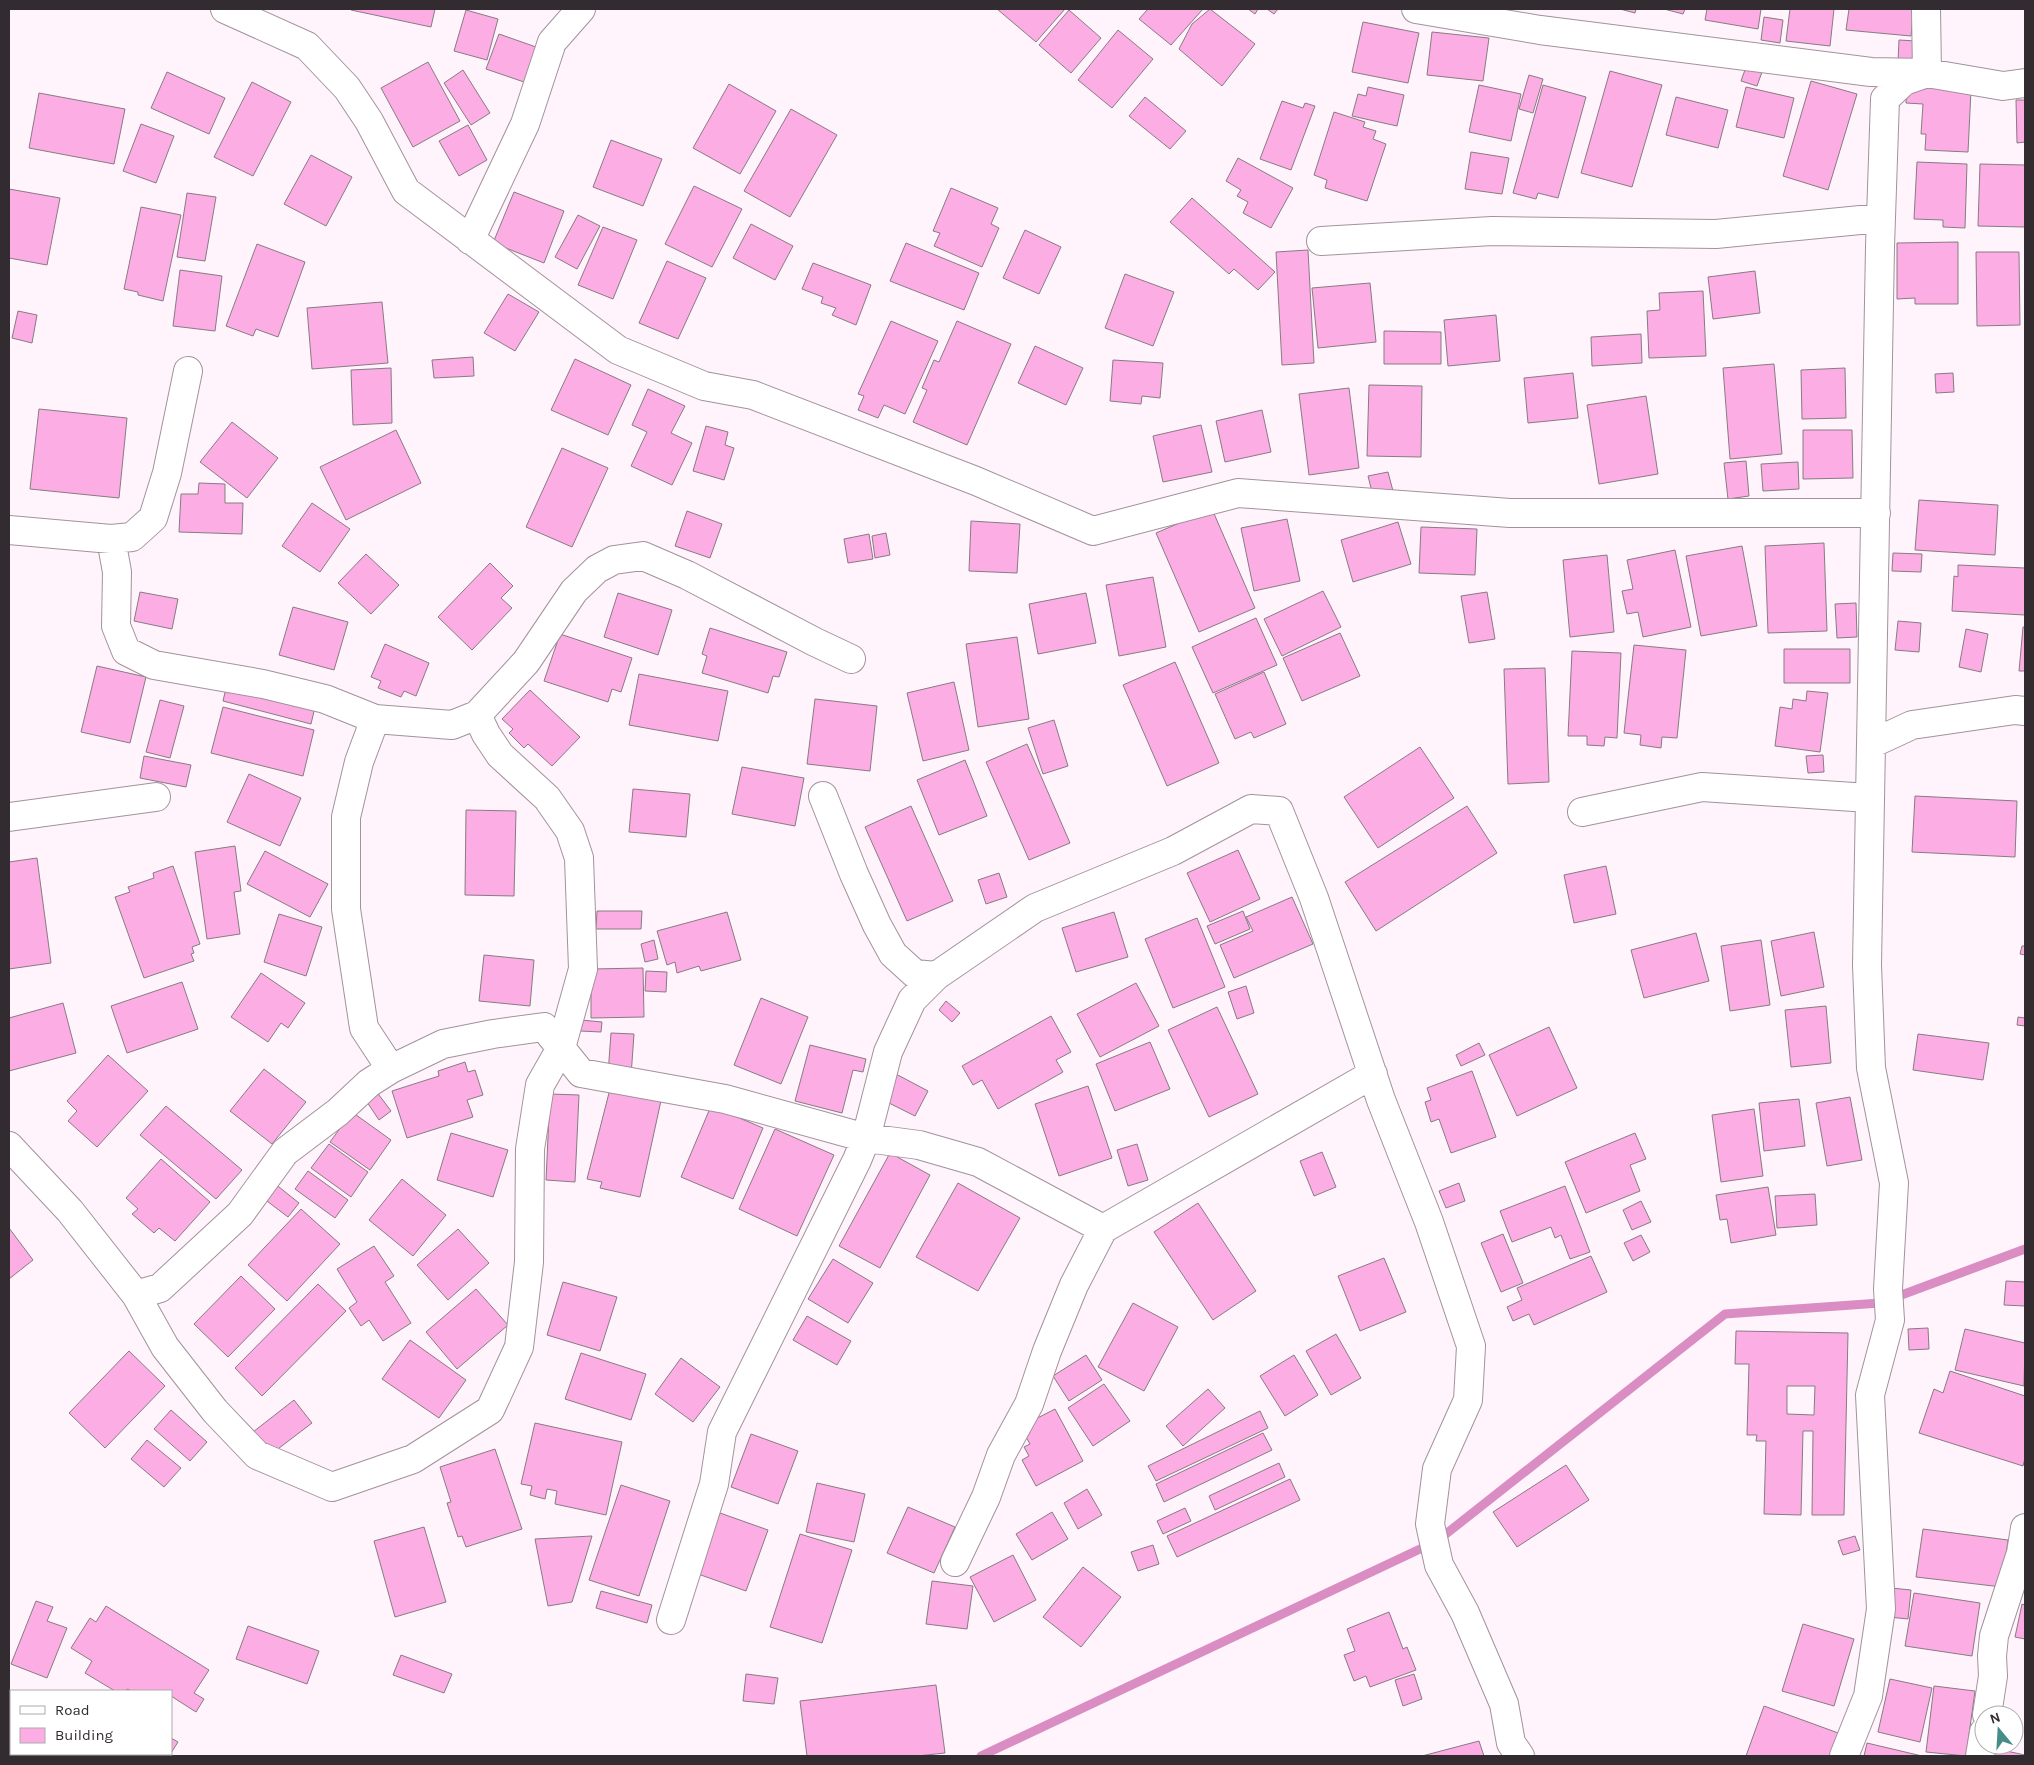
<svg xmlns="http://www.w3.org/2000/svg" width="2034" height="1765" viewBox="0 0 2034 1765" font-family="Karla,sans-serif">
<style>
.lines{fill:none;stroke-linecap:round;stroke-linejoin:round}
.stream{stroke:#da8dc3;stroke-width:9}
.building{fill:#fcade3;stroke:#897a84;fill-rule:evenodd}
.minor-casing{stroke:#a2929c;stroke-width:30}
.minor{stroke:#fff;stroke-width:28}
</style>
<rect width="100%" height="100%" fill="#fff4fb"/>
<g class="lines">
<!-- stream -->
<path class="stream" d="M981 1756 1437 1541 1725 1314 1880 1303 2025 1249"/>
</g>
<!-- building -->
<path class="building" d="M351 9H435L431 27 351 10Z
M997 9H1065L1036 42Z
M1148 9H1203L1171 45 1139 19Z
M1210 9 1255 44 1222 86 1179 49 1192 24Z
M1248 9H1258L1255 14Z
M1267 9H1278L1274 14Z
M1620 9H1636L1635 13Z
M1664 9H1685L1683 14Z
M1707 9H1761L1758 29 1705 20Z
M1790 9H1834L1830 46 1786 41Z
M1849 9H1914L1911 36 1846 30Z
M466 10 498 19 487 60 454 51Z
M1069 10 1101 38 1071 73 1039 45Z
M1764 17 1783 20 1780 43 1761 40Z
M1363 22 1419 33 1408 83 1352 72Z
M1118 30 1153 59 1112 108 1078 80Z
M1432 32 1489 38 1483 81 1427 75Z
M499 34 536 47 524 82 486 69Z
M1899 40 1916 41 1915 63 1898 62Z
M428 62 460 121 413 147 381 88Z
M1746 67 1762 72 1757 86 1741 81Z
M463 70 490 113 471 125 444 83Z
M1610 71 1662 85 1632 187 1581 173Z
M167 72 225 98 209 134 151 108Z
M1529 75 1543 79 1533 113 1519 109Z
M1811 81 1857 94 1828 190 1783 176Z
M252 82 291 102 253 176 214 157Z
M729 84 776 111 740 174 693 148Z
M1479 85 1521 94 1511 141 1469 132Z
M1543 85 1586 97 1558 198 1538 193 1536 199 1513 193Z
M1368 87 1404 95 1397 126 1352 116 1358 94 1366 96Z
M1746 87 1794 98 1784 138 1736 127Z
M1907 87 1971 90 1968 152 1925 150 1926 134H1921L1923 104 1906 103Z
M39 93 125 109 114 164 29 148Z
M1145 97 1186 131 1170 149 1129 116Z
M1676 97 1728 110 1718 148 1666 135Z
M2016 100H2025V142L2017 143Z
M1282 101 1303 108 1305 103 1315 106 1291 170 1260 159Z
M791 109 837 135 790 217 744 191Z
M1334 112 1365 122 1363 127 1376 131 1373 139 1386 144 1367 201 1325 188 1327 180 1314 175Z
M141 124 174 136 156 183 123 171Z
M468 125 487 160 459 176 439 141Z
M611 140 662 159 643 206 593 187Z
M1471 152 1509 158 1502 194 1465 189Z
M311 155 352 177 326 226 284 204Z
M1238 158 1293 188 1271 228 1243 213 1248 202 1237 196 1241 190 1226 181Z
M1917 162 1967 164 1965 228 1943 227V220L1914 219Z
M1980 164 2025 165V227L1978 226Z
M694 186 742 209 712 267 665 244Z
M951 188 998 208 991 224 999 228 982 267 934 246 940 233 933 231Z
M9 189 60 198 47 265 9 258Z
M514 192 564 211 544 263 493 243Z
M187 193 216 197 205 261 177 257Z
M1192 198 1275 272 1258 290 1234 269 1229 274 1170 222Z
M141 207 181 215 163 301 138 295V292L124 289Z
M578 215 600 226 577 269 555 257Z
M751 224 793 246 775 280 733 258Z
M603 227 637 240 613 299 578 285Z
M1025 230 1061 247 1039 294 1003 278Z
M1958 242V304H1915V298L1897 299V243Z
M906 243 979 273 964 310 890 281Z
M257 244 305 262 278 337 256 329 253 336 226 326Z
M1308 250 1314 363 1282 365 1276 252Z
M1976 252H2019L2020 325 1977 326Z
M667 261 706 278 678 339 639 323Z
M813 263 871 285 856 325 832 315 836 308 821 303 823 297 802 289Z
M180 270 222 276 215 331 173 326Z
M1755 271 1760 313 1713 319 1708 277Z
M1125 274 1174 292 1153 346 1105 328Z
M1370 283 1376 342 1318 348 1312 288Z
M1703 291 1706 356 1649 358 1647 311 1660 310 1659 293Z
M508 294 539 312 515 351 484 333Z
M382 302 388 363 312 369 307 308Z
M18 311 37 315 32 343 12 338Z
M1496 315 1500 361 1448 366 1444 320Z
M891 321 938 341 905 414 884 405 878 418 858 410 864 396 858 394Z
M957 321 1011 344 967 445 913 422 927 390 922 388 934 360 939 362Z
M1384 331 1441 332V364H1384Z
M1641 334 1642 363 1592 366 1591 337Z
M1035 346 1083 368 1066 405 1018 383Z
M473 357 474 376 434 378 432 360Z
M575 359 631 385 608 435 551 410Z
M1113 360 1163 363 1160 398 1142 396 1141 404 1110 401Z
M1774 364 1782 454 1730 459 1723 368Z
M391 368 392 423 353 425 351 370Z
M1845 368 1846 418 1802 419 1801 370Z
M1573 373 1578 418 1528 423 1524 378Z
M1953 373 1954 392 1936 393 1935 374Z
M1369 385 1422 386 1421 457 1367 456Z
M1349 388 1359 468 1309 475 1299 394Z
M648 389 685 406 671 433 692 443 672 485 631 466 647 432 632 425Z
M1646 396 1658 474 1599 484 1587 405Z
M39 409 127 418 119 498 30 489Z
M1262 410 1271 452 1225 462 1216 421Z
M232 422 278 458 247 498 200 462Z
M1201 425 1212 472 1163 482 1153 436Z
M706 426 728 432 725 445 734 448 724 480 693 471Z
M396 430 421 483 346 520 320 467Z
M1803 430H1852L1853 478 1803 479Z
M562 448 608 468 572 547 526 527Z
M1746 461 1749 496 1728 499 1724 463Z
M1798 462 1799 489 1763 491 1761 464Z
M1388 472 1393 491 1373 496 1368 476Z
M199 483 225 484V503H243L242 534 179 532 181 494H198Z
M1919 500 1998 505 1995 555 1915 550Z
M312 503 350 529 320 572 282 546Z
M1212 509 1255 608 1199 632 1156 533Z
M687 511 722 524 710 558 675 546Z
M1287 519 1300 581 1254 591 1241 528Z
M971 521 1020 524 1017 573 969 571Z
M1398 522 1411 564 1353 582 1341 540Z
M1421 527 1477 529 1475 575 1419 573Z
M886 533 890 555 875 558 872 536Z
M869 534 873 559 848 563 844 539Z
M1824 543 1827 631 1768 633 1765 546Z
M1742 546 1757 626 1701 636 1686 556Z
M1675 550 1691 627 1643 637 1638 612 1627 614 1622 591 1633 589 1627 560Z
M1893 553 1922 554 1921 572 1892 571Z
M366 554 399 585 371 614 338 583Z
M1607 555 1614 632 1570 637 1563 560Z
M490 563 513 586 501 598 512 608 472 650 438 617Z
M1958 565 2025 568V615L1952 611 1954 576 1958 577Z
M1153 577 1166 647 1119 656 1106 585Z
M1323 591 1341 627 1282 656 1264 619Z
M140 592 178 599 172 629 134 621Z
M1487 592 1495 639 1469 643 1461 596Z
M618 593 672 610 658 655 604 637Z
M1086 593 1096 643 1038 654 1029 604Z
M1856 603 1857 637 1837 638 1835 604Z
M293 607 348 622 334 670 279 655Z
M1256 618 1277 665 1213 693 1192 647Z
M1898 621 1921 623 1919 652 1895 650Z
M2023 627H2025V671H2019Z
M710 628 787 652 779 677 773 676 768 693 702 673 707 656 702 654Z
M1966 629 1988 634 1981 672 1959 667Z
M1340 633 1360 676 1302 701 1283 658Z
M560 634 632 658 621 692 612 689 608 702 544 681Z
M1017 637 1029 719 978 727 966 644Z
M385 644 429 663 416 696 404 691 401 697 378 688 381 681 371 677Z
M1634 645 1686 650 1677 738 1662 737 1661 748 1640 745 1641 735 1624 733Z
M1784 649H1850V683H1784Z
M1572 651 1621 653 1617 738 1605 737 1604 746 1587 745V736H1568Z
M1175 662 1219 763 1167 786 1123 685Z
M97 666 146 677 130 743 81 732Z
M1545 668 1549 782 1508 784 1504 669Z
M1264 672 1286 724 1254 738 1251 732 1235 739 1215 694Z
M639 674 728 691 718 741 629 725Z
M954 682 969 750 923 761 907 693Z
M227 684 315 707 311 724 223 701Z
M530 690 580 737 552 766 528 744 524 748 509 733 513 729 502 719Z
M1807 691 1828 693 1820 752 1775 746 1780 707 1792 709 1793 699 1806 701Z
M815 699 877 706 870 771 807 764Z
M160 700 184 706 170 758 146 752Z
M223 707 314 730 303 776 211 753Z
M1054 720 1068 766 1043 774 1028 728Z
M1027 744 1070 843 1029 860 986 762Z
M1420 747 1454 798 1378 848 1344 797Z
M1823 755 1824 772 1808 773 1806 756Z
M144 756 191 765 186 787 140 778Z
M965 760 987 816 939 835 917 780Z
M742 767 804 778 795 826 732 814Z
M249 774 301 798 280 846 227 822Z
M633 789 690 794 686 837 629 832Z
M1915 796 2017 801 2015 857 1912 852Z
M911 806 953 901 907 921 865 827Z
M1467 806 1497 853 1376 931 1345 882Z
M466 810 516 811 514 896 465 895Z
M235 846 241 891 234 892 240 934 207 939 195 852Z
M1238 850 1260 899 1210 922 1187 873Z
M265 851 328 884 310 917 247 884Z
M37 858 51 963 9 969V862Z
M173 866 200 944 192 947 194 953 191 954 194 961 144 978 115 897 130 892 128 887 154 878 153 873Z
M1606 866 1616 914 1574 923 1564 875Z
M999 873 1007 897 986 904 978 880Z
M1292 897 1313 944 1234 978 1220 945 1253 931 1246 917Z
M597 911H642L641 929H596Z
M1243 911 1250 929 1215 944 1207 926Z
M727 912 741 960 701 971 699 966 677 973 675 962 667 965 657 931Z
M1114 912 1128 957 1076 972 1062 928Z
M279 914 322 927 306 976 264 962Z
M1197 918 1225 987 1173 1008 1145 939Z
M1814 932 1824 987 1781 996 1771 941Z
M1696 933 1709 981 1644 998 1631 950Z
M654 940 658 959 645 962 641 944Z
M1761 940 1770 1005 1730 1011 1721 946Z
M2022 946H2025V955L2020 954Z
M484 955 534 960 530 1006 479 1001Z
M643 968 644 1017 591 1018V969Z
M646 971 667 972 666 992 645 991Z
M261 973 305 1003 288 1028 281 1023 268 1042 231 1017Z
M182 982 198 1029 127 1053 111 1006Z
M1136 983 1159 1026 1100 1057 1077 1014Z
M1246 986 1254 1013 1237 1019 1228 992Z
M761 998 808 1017 781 1084 734 1065Z
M946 1001 960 1013 952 1022 939 1010Z
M63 1003 76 1053 9 1071V1018Z
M1826 1006 1831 1063 1791 1067 1785 1010Z
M1217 1007 1258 1094 1209 1117 1168 1030Z
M1051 1016 1071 1052 1056 1060 1063 1072 998 1109 982 1080 973 1085 962 1066Z
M2018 1017 2025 1018V1026L2017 1025Z
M581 1020 602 1022 601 1032 580 1031Z
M1549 1027 1577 1088 1517 1116 1489 1055Z
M611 1033 634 1034 631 1076 608 1074Z
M1918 1034 1989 1043 1983 1080 1913 1070Z
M1150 1042 1170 1089 1115 1111 1096 1064Z
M1479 1043 1485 1055 1461 1066 1456 1055Z
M810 1045 866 1059 863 1072 853 1070 842 1113 795 1101Z
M108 1055 148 1091 97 1147 68 1121 77 1111 67 1101Z
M465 1062 468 1072 475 1070 483 1095 467 1100 473 1117 407 1138 392 1091 439 1076 438 1071Z
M264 1069 306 1102 272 1144 230 1111Z
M1472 1071 1496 1137 1451 1153 1439 1119 1431 1122 1425 1102 1431 1100 1427 1088Z
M894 1073 928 1091 915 1116 881 1099Z
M1088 1086 1112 1158 1059 1176 1035 1104Z
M610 1089 662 1096 640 1197 600 1188 602 1182 587 1179Z
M376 1091 391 1111 379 1120 365 1099Z
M550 1094 579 1095 575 1182 546 1180Z
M1850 1097 1862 1160 1827 1166 1816 1103Z
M1799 1099 1805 1146 1764 1151 1759 1103Z
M166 1106 242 1170 216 1199 140 1135Z
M711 1106 763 1128 733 1199 681 1177Z
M1754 1109 1763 1176 1721 1182 1712 1115Z
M352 1112 391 1140 370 1170 330 1142Z
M775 1129 834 1155 797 1236 739 1209Z
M451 1133 508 1150 493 1197 437 1180Z
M1635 1133 1646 1159 1630 1165 1640 1191 1586 1213 1565 1162Z
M329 1144 368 1172 351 1197 311 1168Z
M1137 1144 1148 1180 1128 1186 1117 1150Z
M1322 1152 1336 1187 1314 1196 1300 1161Z
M890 1153 930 1175 880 1268 839 1246Z
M161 1159 210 1202 175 1241 159 1228 154 1233 132 1214 138 1209 126 1198Z
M308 1171 348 1200 335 1218 295 1189Z
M402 1179 446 1215 413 1256 369 1220Z
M274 1183 299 1203 288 1217 263 1198Z
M958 1183 1020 1218 978 1291 916 1257Z
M1459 1183 1465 1201 1446 1208 1439 1191Z
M1565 1186 1590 1252 1570 1259 1561 1235 1555 1238 1551 1227 1512 1242 1500 1211Z
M1768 1187 1776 1235 1731 1243 1727 1219 1720 1220 1716 1195Z
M1815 1194 1817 1225 1777 1228 1775 1196Z
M1641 1201 1651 1222 1632 1230 1623 1210Z
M1198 1203 1256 1291 1213 1320 1154 1232Z
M301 1209 340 1244 287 1301 248 1265Z
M9 1228 33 1260 9 1279Z
M458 1229 489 1263 448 1300 417 1265Z
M1503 1234 1523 1283 1501 1292 1481 1243Z
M1641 1235 1650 1252 1633 1261 1624 1243Z
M374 1246 394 1276 385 1282 411 1323 383 1341 369 1320 361 1326 349 1308 357 1302 337 1269Z
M1591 1256 1607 1292 1534 1325 1529 1314 1513 1321 1507 1307 1522 1300 1517 1288Z
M1384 1258 1406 1312 1360 1331 1338 1276Z
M833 1259 873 1283 848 1323 808 1299Z
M241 1276 275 1309 228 1357 194 1324Z
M2006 1281 2025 1282V1306L2004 1305Z
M563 1282 617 1297 600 1351 547 1335Z
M318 1284 346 1311 262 1396 235 1368Z
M476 1289 508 1325 457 1369 426 1332Z
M1133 1303 1178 1327 1144 1391 1098 1367Z
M807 1316 851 1341 837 1365 793 1340Z
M1928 1328 1929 1349 1909 1350 1908 1329Z
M1965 1329 2025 1343 2024 1386 1955 1370Z
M1736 1331 1848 1333 1844 1515H1812L1813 1431H1803L1801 1515 1764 1514 1766 1441H1756L1757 1435H1747L1749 1364H1735ZM1787 1386H1815L1814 1415 1787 1414Z
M1336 1334 1361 1378 1331 1395 1306 1351Z
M410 1340 466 1380 439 1418 382 1379Z
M129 1351 165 1386 105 1448 69 1413Z
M581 1353 646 1374 631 1420 565 1399Z
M1086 1355 1102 1380 1069 1401 1053 1376Z
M1294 1355 1318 1395 1285 1416 1260 1376Z
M681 1358 720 1387 693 1422 655 1394Z
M1950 1371 2025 1396V1458L2023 1466 1919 1433 1934 1389 1943 1393Z
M1104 1384 1130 1421 1093 1446 1068 1408Z
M1208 1389 1225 1408 1183 1446 1166 1426Z
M294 1400 312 1423 270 1455 253 1432Z
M1055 1409 1083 1461 1036 1486 1022 1460 1029 1456 1024 1447 1030 1444 1020 1427Z
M171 1410 207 1442 190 1461 154 1429Z
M1260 1411 1268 1428 1156 1481 1148 1466Z
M535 1423 622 1442 606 1515 555 1504 557 1491 547 1489 545 1499 530 1495 532 1486 521 1484Z
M1263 1433 1272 1450 1164 1502 1156 1484Z
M751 1434 798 1451 778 1504 731 1487Z
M147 1440 181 1468 164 1487 131 1459Z
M495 1449 522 1529 466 1547 462 1536 458 1537 447 1503 451 1502 440 1467Z
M1279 1463 1285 1477 1215 1510 1209 1496Z
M1566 1465 1589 1500 1517 1547 1493 1512Z
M1290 1479 1300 1500 1177 1557 1167 1536Z
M817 1483 865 1494 854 1542 806 1532Z
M621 1485 670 1501 639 1596 589 1580Z
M1087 1489 1102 1515 1078 1529 1064 1503Z
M908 1507 955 1527 934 1573 887 1553Z
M1185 1508 1191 1521 1163 1534 1157 1521Z
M1052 1512 1068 1539 1032 1560 1016 1534Z
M720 1513 768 1530 746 1591 698 1574Z
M424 1527 446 1602 395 1617 374 1541Z
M1923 1529 2008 1540 2002 1587 1916 1577Z
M800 1534 852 1550 822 1643 770 1627Z
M592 1536 572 1602 548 1606 535 1539Z
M1855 1536 1860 1550 1843 1555 1838 1541Z
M1153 1545 1159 1564 1138 1571 1131 1552Z
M1013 1555 1036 1600 994 1622 970 1577Z
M1083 1567 1121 1597 1081 1647 1043 1617Z
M932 1581 973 1586 967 1629 926 1624Z
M1891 1588 1911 1590 1908 1619 1889 1617Z
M601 1591 652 1605 647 1623 596 1608Z
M1914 1593 1980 1603 1972 1656 1905 1646Z
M36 1601 53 1607 47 1621 67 1628 47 1678 11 1664Z
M2022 1604 2025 1605V1639L2015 1637Z
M106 1606 209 1670 194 1693 204 1699 196 1712 171 1696V1691H132L127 1689 125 1691H115L85 1673 92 1661 71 1648 90 1618 96 1622Z
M1389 1612 1403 1649 1407 1647 1416 1670 1370 1687 1366 1676 1354 1681 1344 1655 1355 1651 1347 1629Z
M1803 1624 1854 1639 1834 1706 1782 1691Z
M248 1626 319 1651 307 1684 236 1659Z
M401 1655 452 1674 444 1693 393 1675Z
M746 1674 778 1678 774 1704 743 1701Z
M1414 1674 1422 1699 1403 1706 1395 1680Z
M1890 1679 1932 1688 1920 1742 1878 1732Z
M936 1685 945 1753 917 1756H807L800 1701Z
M1934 1686 1975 1691 1966 1756 1926 1752Z
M1764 1706 1841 1734 1833 1756H1746Z
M171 1738 178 1742 171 1753Z
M1479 1741 1484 1756H1422Z
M1867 1743 1922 1756H1864Z
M1983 1746 2025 1755V1756H1981Z
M56 1754H121L119 1756H55Z
M142 1754H171L170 1756H141Z"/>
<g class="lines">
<defs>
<path id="minor" d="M225 9 307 46 347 88 369 121 406 191 618 350 704 386 753 395 976 481 1093 531 1238 493 1510 513H1876
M1416 9 1540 30 1871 72 1927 73 2003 86 2025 83
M470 240 525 124 552 42 581 9
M1321 241 1492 231 1716 234 1881 218
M9 530 111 539 117 572 116 626 126 651 154 665 263 684 325 699 375 719 452 725 477 715 526 662 574 591 597 569 614 560 643 556 687 575 815 642 851 659
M111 539 132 537 153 518 167 473 188 371
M375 719 359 762 346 817V909L364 1028 391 1069
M1871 744 1912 725 2015 710 2025 711
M823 796 854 874 877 925 893 954 915 974 936 976
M1582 812 1702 787 1869 798
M9 817 156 797
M9 1146 70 1211 136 1295 165 1347 215 1411 257 1455 332 1487 413 1459 490 1410 519 1347 529 1262 530 1149 540 1085 561 1048 583 969 579 858 570 831 547 798 500 755 486 734 477 715
M136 1295 160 1288 240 1214 285 1152 338 1112 369 1083 391 1069 443 1044 493 1034 544 1027 581 1073 725 1099 866 1138 919 1145 978 1162 1103 1229 1373 1074
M955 1562 986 1497 1001 1455 1029 1404 1047 1351 1074 1285 1103 1229
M671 1620 714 1484 722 1432 857 1160 866 1138 888 1052 912 1000 936 976 1035 908 1173 851 1251 809 1279 811 1314 898 1381 1100 1429 1222 1471 1346 1468 1400 1437 1469 1430 1524 1439 1565 1465 1613 1504 1704 1511 1743 1520 1756
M1987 1715 1993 1676 1992 1656 1994 1636 2021 1553 2025 1528
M1844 1756 1868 1696 1881 1609 1870 1395 1890 1320 1888 1289 1894 1183 1871 1068 1867 965 1880 247 1885 99 1904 81 1927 73 1926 9
M1980 1756 1984 1732"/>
</defs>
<!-- minor casing -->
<use href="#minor" class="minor-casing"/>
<!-- minor -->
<use href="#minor" class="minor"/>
</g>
<!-- border -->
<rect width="2034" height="1765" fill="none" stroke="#322b30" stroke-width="20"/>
<!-- legend -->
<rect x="10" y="1690" width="162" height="65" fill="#ffffff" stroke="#adaaac"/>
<rect x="20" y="1706" width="25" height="8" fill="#ffffff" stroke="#adaaac"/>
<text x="55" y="1715" font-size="15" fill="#322b30">Road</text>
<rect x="20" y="1728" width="25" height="15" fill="#fcade3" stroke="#adaaac"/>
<text x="55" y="1740" font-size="15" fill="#322b30">Building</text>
<!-- north arrow -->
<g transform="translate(1999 1730) rotate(342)"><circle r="24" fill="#ffffff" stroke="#adaaac"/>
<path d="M0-4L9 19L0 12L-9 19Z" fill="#468d88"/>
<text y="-8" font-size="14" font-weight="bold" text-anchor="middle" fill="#322b30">N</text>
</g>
</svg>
